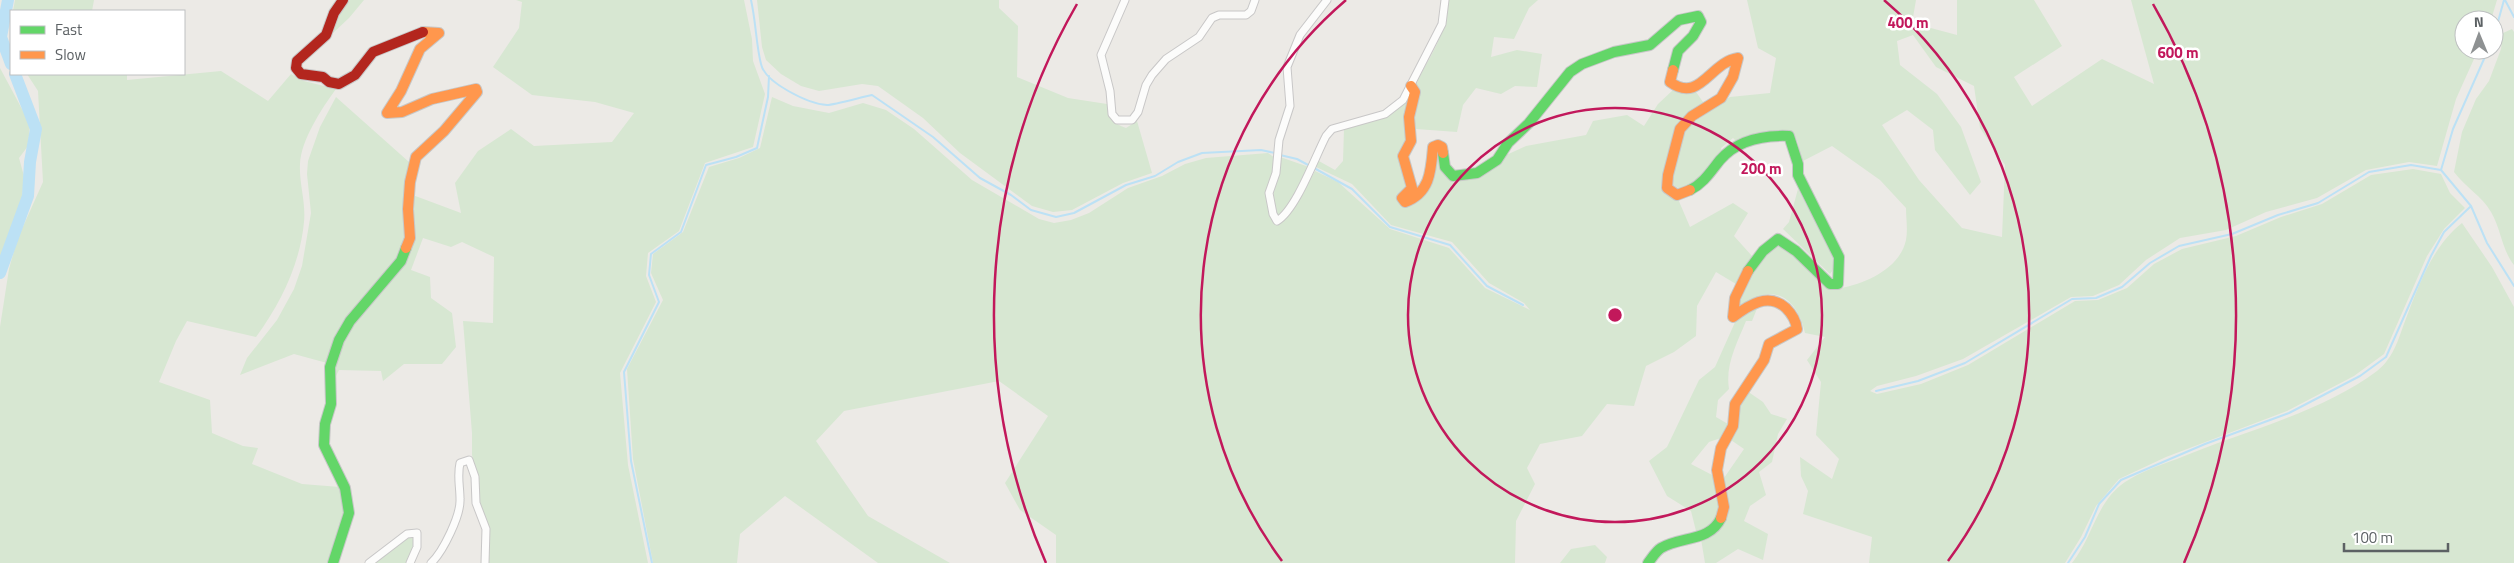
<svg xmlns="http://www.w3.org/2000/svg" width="2514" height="563" viewBox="0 0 2514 563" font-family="'Titillium Web',sans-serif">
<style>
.green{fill:#d7e7d2;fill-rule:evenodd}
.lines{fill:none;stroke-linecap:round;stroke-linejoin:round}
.stream{stroke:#bce1f5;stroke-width:2}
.river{stroke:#bce1f5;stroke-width:12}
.street-casing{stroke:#c8c7c7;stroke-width:9}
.fast-casing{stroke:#c7c7c7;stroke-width:12}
.slow-casing{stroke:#c7c7c7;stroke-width:12}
.jam-casing{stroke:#c7c7c7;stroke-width:12}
.street{stroke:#fcfcfb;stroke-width:7}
.fast{stroke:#63d668;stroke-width:10}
.slow{stroke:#ff974d;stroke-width:10}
.jam{stroke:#b3261e;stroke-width:10}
.ring{fill:none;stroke:#c2185b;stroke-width:2.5}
.centre{fill:#c2185b;stroke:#fff;stroke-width:2.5}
.ring-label{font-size:15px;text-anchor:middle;font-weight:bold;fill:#c2185b;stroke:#fff;stroke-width:5;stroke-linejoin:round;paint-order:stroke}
</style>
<rect width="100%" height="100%" fill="#eceae6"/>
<!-- green -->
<path class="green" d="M15 0H94L92 11H13Z
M348 0H364L349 18 333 33 337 13Z
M516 0H744L752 39 753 61 765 94 753 147 705 163 679 231 648 253 646 276 656 302 620 373 628 465 648 563H487V529L479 502 477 475 472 455V433L463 321 493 323 494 257 462 242 451 247 423 238 411 270 430 277 431 298 452 313 456 347 442 364H404L383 381 381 371 339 370 335 378 336 364 342 343 353 323 405 259 410 194 461 213 455 183 478 151 511 129 534 146 612 142 634 113 595 102 532 95 493 67 519 28 522 2Z
M757 0H999V8L1018 26 1017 77 1068 98 1107 104C1110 117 1113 124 1126 128L1137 121 1152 173 1123 183 1072 210 1053 212 1032 206 960 153 923 118 878 86 862 84 819 91 801 86 781 74 766 60 762 47Z
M1448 0H1538L1529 8 1514 39 1494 37 1491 57 1517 50 1542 54 1537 87 1515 86 1501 94 1476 88 1463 105 1457 132 1416 129C1404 84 1427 72 1441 34 1445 23 1446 11 1448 0Z
M1747 0H1916L1912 23 1957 35V0H2034L2062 46 2014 77 2032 106 2102 59 2154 84 2131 0H2497L2491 20H2464V50H2478L2456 99 2437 166 2409 162 2366 170 2317 198 2266 212 2226 230 2180 238 2146 260 2119 285 2093 296 2071 297 1963 359 1916 376 1877 386 1870 391 1877 394 1921 384 1968 365 2075 301 2098 300 2127 288 2154 264 2182 249 2236 236 2281 217 2322 204 2371 175 2413 169 2441 174 2450 193 2465 208 2444 229 2427 256 2384 354 2354 376 2287 411 2166 457 2119 479 2096 506 2081 537 2065 563H1869L1872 537 1803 514 1808 491 1801 476 1800 457 1832 479 1839 459 1816 435 1821 382 1807 360 1825 337 1805 333C1800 310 1785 286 1757 297 1749 300 1743 306 1736 310 1745 287 1755 251 1780 244L1841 288C1867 283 1900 268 1906 240 1908 230 1906 218 1906 208L1880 180 1832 146 1801 162 1798 143 1794 134 1781 132 1737 142 1733 138 1721 148 1723 155 1699 181 1680 189 1672 184 1671 178 1683 131 1690 125 1730 97 1770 93 1776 58 1758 48ZM1913 35 1936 67 1974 86 1980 128 2005 165 2002 237 1962 228 1919 180 1882 125 1907 110 1933 130 1935 150 1970 195 1981 182 1961 127 1937 94 1900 65 1897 41Z
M2512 29 2514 32V265C2502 250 2501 229 2491 212 2482 196 2465 187 2454 172L2462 132 2476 99 2489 81 2501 49 2503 33Z
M0 68 30 124 28 146 19 158 24 176 22 199 0 261Z
M221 71 268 101 291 74 304 81 336 89C322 108 301 140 300 164 299 184 306 202 304 222 300 264 281 303 256 337L187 321 176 341 159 382 210 400 212 433 243 446 258 448 252 464 302 484 340 487 346 513 331 563H0V327L9 269 17 240 43 182 38 91 27 74H127V80Z
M1694 89 1703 102 1717 97 1691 115 1662 180 1678 199 1690 227 1733 203 1748 213 1734 236 1752 256 1736 284 1716 272 1697 306 1696 336 1674 352 1646 366 1634 406 1607 404 1582 436 1540 444 1527 468 1535 484 1516 521 1515 563H1056V535L1020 510 1005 483 1048 416 999 381 844 411 816 441 868 516 950 563H878L785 496 740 534 737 563H653L633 459 627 369 663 300 651 273 653 254 683 232 709 167 739 158 760 148 772 97 793 106 829 113 863 103 886 110 914 129 972 180 1039 219 1054 223 1071 220 1089 213 1128 188 1162 176 1185 164 1206 158 1268 153 1275 158 1269 186 1279 224 1299 199 1315 171 1338 182 1390 229 1449 248 1485 288 1530 310 1524 303 1489 283 1452 242 1391 225 1352 184 1314 166 1317 160 1335 170 1343 161 1344 129C1378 120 1389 121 1410 91L1408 132 1405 142 1417 200 1439 147 1444 168 1458 177 1526 146 1586 135 1593 121 1627 115 1644 126 1658 104 1673 90Z
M336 97 409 162 406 182 407 237 400 260 383 279 327 363 294 354 240 375 247 358 277 320 294 289 302 266 311 213 307 174 308 161 320 127Z
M1280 157 1309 167 1294 196 1278 217C1266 188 1282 184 1280 157Z
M1798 189 1832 253C1834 261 1836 267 1830 274L1783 229 1789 222Z
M2462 223 2492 267 2514 307V563H2072C2093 537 2096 502 2125 482 2140 472 2160 465 2177 459 2241 432 2321 413 2377 371 2395 357 2399 336 2407 316 2420 282 2433 246 2462 223Z
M1758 306 1752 321H1746C1737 343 1725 365 1729 389L1718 400 1716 417 1728 424 1721 438 1709 442 1691 464 1714 476C1721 507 1727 516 1697 535L1691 511 1667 496 1649 461 1667 447 1699 380 1715 367 1736 320Z
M1747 391 1763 402 1771 414 1787 419 1778 434 1772 462 1759 472 1766 495 1750 506 1744 521 1768 534 1763 560 1738 549 1716 563H1705L1701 539 1713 533 1726 493 1724 478 1744 449 1728 438 1739 403Z
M408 536H415V547L408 563H372Z
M1595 545 1607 557 1605 563H1560L1571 549Z"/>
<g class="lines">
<!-- stream -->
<path class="stream" d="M751 0C756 22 756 44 761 64 765 83 809 104 827 105 834 105 862 97 872 95L933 137 980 178 1011 195 1031 210 1056 217 1074 213 1126 185 1155 176 1178 162 1202 153 1261 150 1275 153
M2505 0 2514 17
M2494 36 2504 0
M2488 50 2453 129 2441 170 2471 206 2487 243 2514 286
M1280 155 1297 159 1310 166
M1314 168 1352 189 1390 227 1450 245 1487 286 1523 305
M1876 391 1918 381 1965 363 2072 299 2096 298 2122 287 2150 263 2179 246 2232 234 2278 215 2318 203 2369 172 2411 165 2441 170
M652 563 631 461 624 372 659 302 649 275 651 254 681 232 706 165 736 157 757 148 768 97 769 76
M2068 563 2085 537 2099 504 2121 480 2205 444 2289 413 2360 376 2386 357 2431 256 2444 232 2471 206"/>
<!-- river -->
<path class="river" d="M8 0 1 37 11 64
M0 273 28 196 30 162 36 129 15 74"/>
<defs>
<path id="street" d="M1125 0 1101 55 1110 91 1112 114 1117 120H1132L1138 112 1146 85 1152 75 1166 59 1199 37 1212 18 1219 15H1246L1251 11 1255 0
M1327 0 1300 35 1287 67 1290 106 1279 140 1276 173 1269 193 1273 214 1277 221C1296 210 1315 157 1326 136L1332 129 1385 114 1403 100 1442 24 1445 0
M369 563 407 534 417 533V547L410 563
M431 563C443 552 461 515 460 499 460 486 457 476 460 463L469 460 475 477 476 503 486 529 485 563"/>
<path id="fast" d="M1443 153 1445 167 1453 176 1477 173 1497 160 1508 143 1529 123 1570 72 1582 64 1614 52 1650 45 1679 20 1698 16 1701 22 1693 36 1678 51 1673 70
M1690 190C1704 183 1711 171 1720 160 1737 140 1764 135 1789 136L1798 164V175L1839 257 1838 284H1830L1796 251 1778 239 1763 251 1748 271
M333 563 349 513 345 488 324 445 325 424 331 404 330 367 339 340 350 321 401 261 406 248
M1648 563C1652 558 1656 551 1661 548 1681 536 1710 542 1721 518"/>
<path id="slow" d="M1673 70 1670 82C1700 104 1710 62 1738 58L1733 77 1721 98 1692 116 1680 129 1668 175 1667 188 1677 195 1690 190
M1411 86 1415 92 1409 117 1411 141 1403 156 1412 188 1402 198 1405 202C1430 193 1431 171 1433 147L1438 145 1442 147 1443 153
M406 248 410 238 408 209 410 182 416 157 444 131 477 92 476 89 432 99 402 112 387 113 401 91 420 49 439 33 423 32
M1721 518 1724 507 1717 470 1721 448 1733 426 1735 404 1764 360 1769 344 1797 329C1796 321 1792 314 1786 308 1768 292 1749 305 1733 317L1735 298 1748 271"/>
<path id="jam" d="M343 0 334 13 326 35 297 61 296 68 301 74 323 77 329 82 339 84 355 75 373 52 423 32"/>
</defs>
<!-- street casing -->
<use href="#street" class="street-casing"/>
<!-- fast casing -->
<use href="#fast" class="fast-casing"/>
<!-- slow casing -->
<use href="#slow" class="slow-casing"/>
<!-- jam casing -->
<use href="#jam" class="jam-casing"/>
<!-- street -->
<use href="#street" class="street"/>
<!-- fast -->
<use href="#fast" class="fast"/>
<!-- slow -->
<use href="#slow" class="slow"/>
<!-- jam -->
<use href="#jam" class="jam"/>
</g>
<!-- distance rings -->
<g class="ring">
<circle cx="1615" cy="315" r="207"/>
<path d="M1282 561A414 414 0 0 1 1346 0M1884 0A414 414 0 0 1 1948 561"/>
<path d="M1046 563A621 621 0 0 1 1077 4M2153 4A621 621 0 0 1 2184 563"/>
</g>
<circle cx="1615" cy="315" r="8" class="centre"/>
<g class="ring-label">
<text x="1908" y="28">400 m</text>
<text x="2178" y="58">600 m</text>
<text x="1761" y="174">200 m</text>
</g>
<!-- legend -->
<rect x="10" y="10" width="175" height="65" fill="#ffffff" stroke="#bec0c1"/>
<rect x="20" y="26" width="25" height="8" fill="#63d668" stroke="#bec0c1"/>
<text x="55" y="35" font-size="15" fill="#5c6164">Fast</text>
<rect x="20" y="51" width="25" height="8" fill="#ff974d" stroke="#bec0c1"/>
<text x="55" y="60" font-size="15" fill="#5c6164">Slow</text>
<!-- north arrow -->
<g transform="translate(2479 35) rotate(359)"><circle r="24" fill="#ffffff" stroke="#bec0c1"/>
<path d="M0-4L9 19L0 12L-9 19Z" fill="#8e9192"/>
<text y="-8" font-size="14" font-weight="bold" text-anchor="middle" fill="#5c6164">N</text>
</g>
<!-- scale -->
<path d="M2344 543v8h104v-8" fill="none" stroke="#5c6164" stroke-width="2.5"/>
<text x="2352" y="543" font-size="15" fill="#5c6164" stroke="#ffffff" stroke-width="4" paint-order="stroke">100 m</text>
</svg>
